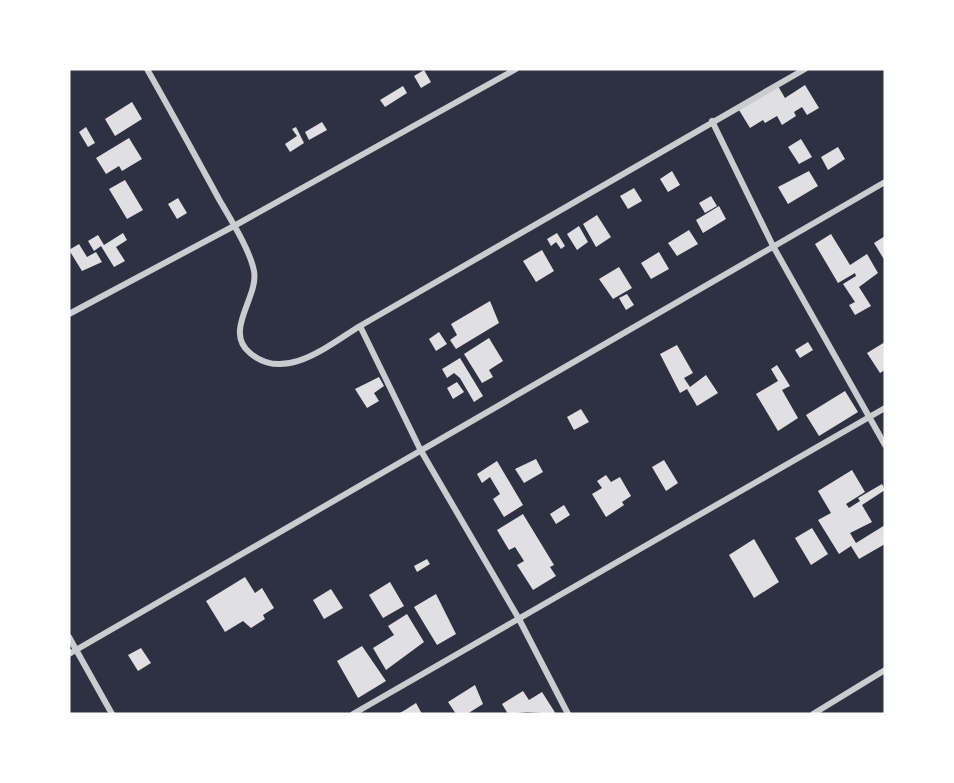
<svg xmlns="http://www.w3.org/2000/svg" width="954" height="783" viewBox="0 0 954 783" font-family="Montserrat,sans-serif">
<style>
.building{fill:#e0e0e3}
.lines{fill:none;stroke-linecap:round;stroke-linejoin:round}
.minor{stroke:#caccd0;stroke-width:6}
</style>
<rect width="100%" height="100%" fill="#2d3142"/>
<!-- building -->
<path class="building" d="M424 70 431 82 421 88 414 76Z
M805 85 819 108 807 115 802 107 794 112 796 116 782 125 777 116 765 123 763 120 750 128 739 110 778 86 785 98Z
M403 86 407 93 385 107 380 100Z
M132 102 142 119 115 136 105 119Z
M322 122 327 130 309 140 305 132Z
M86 127 95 143 88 147 79 132Z
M296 127 304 143 290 152 285 144 297 136 292 129Z
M129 138 142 159 122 171 119 166 106 174 96 158Z
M801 139 812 157 799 164 788 147Z
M838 147 845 159 828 170 821 157Z
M672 171 680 185 668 192 660 179Z
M809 171 818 186 788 204 778 187Z
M125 180 143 210 127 219 109 189Z
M634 188 642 201 628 209 620 196Z
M711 196 717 206 705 213 699 203Z
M178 198 187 213 177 219 168 204Z
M719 206 726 219 703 233 696 220Z
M597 215 611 237 596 247 583 224Z
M579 226 588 242 577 250 567 234Z
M689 230 698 244 677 256 668 243Z
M123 233 127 240 116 247 125 261 114 267 101 246 94 251 88 241 98 235 104 245Z
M557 233 565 246 561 249 556 242 551 246 547 239Z
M831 234 850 265 867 254 878 273 859 287 871 306 855 315 849 305 855 302 843 284 856 276 855 273 838 283 815 244Z
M885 236V261L874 243Z
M79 244 87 257 96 252 102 262 82 271 69 250Z
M542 250 554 271 536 282 523 261Z
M659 252 669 269 651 279 641 263Z
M619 267 632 288 613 299 599 279Z
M627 294 634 305 626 310 619 298Z
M490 301 499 323 456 349 450 340 457 335 451 324Z
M439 332 447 344 436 351 429 339Z
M489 338 503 361 489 370 493 377 482 383 464 354Z
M808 342 813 350 800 358 795 350Z
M885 342V370L880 373 867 353Z
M677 345 693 373 684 378 690 387 706 375 718 393 697 406 687 389 680 393 660 354Z
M460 358 483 396 474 402 460 378 454 373 447 378 442 369Z
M777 365 790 386 782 390 798 418 778 431 756 394 778 381 771 369Z
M379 377 384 386 374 393 379 401 367 408 355 389Z
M457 382 464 392 453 399 447 388Z
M845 391 858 412 819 436 806 415Z
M581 409 589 422 574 430 567 417Z
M536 459 543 472 524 483 515 469Z
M664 460 678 483 666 491 652 467Z
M497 461 523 505 504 517 493 499 500 494 490 477 482 483 477 474Z
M852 470 865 492 846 504 849 508 860 501 858 498 882 484 885 490 862 505 872 522 850 533 856 543 885 525V544L859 559 851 546 839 554 818 520 831 513 818 491Z
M606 475 611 482 620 477 631 496 622 502 624 505 606 517 592 494 602 488 597 481Z
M564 505 570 515 556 524 550 514Z
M523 514 554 565 550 567 556 576 533 590 517 565 524 561 515 547 509 550 497 530Z
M812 528 828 554 811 565 795 538Z
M754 539 779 582 754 598 729 555Z
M427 559 430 564 417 572 414 566Z
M245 577 255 593 262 588 274 608 263 615 265 619 251 628 243 621 225 632 206 601Z
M390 582 404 606 383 618 369 595Z
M331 589 343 608 324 619 313 600Z
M436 594 456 634 437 645 414 607Z
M407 614 424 642 386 670 373 648 394 635 388 626Z
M362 646 386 681 358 698 337 661Z
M141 648 151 663 138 671 128 655Z
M475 685 483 704 467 714H456L448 702Z
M523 691 529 700 542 692 556 714 527 712 508 714 502 704Z
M416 703 422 714H398L405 710Z"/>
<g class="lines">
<!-- minor -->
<path class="minor" d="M147 69C172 113 196 157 220 201 231 220 250 250 254 271 259 297 223 331 250 353 285 383 329 345 360 326L420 449 519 619 568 714
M712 121 773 246 885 445
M69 314 234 226 516 69
M360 326 805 69
M69 637 112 714
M69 654 885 182
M353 714 885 408
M813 714 885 670"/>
</g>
<!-- border -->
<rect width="954" height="783" fill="none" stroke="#ffffff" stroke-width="141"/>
</svg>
